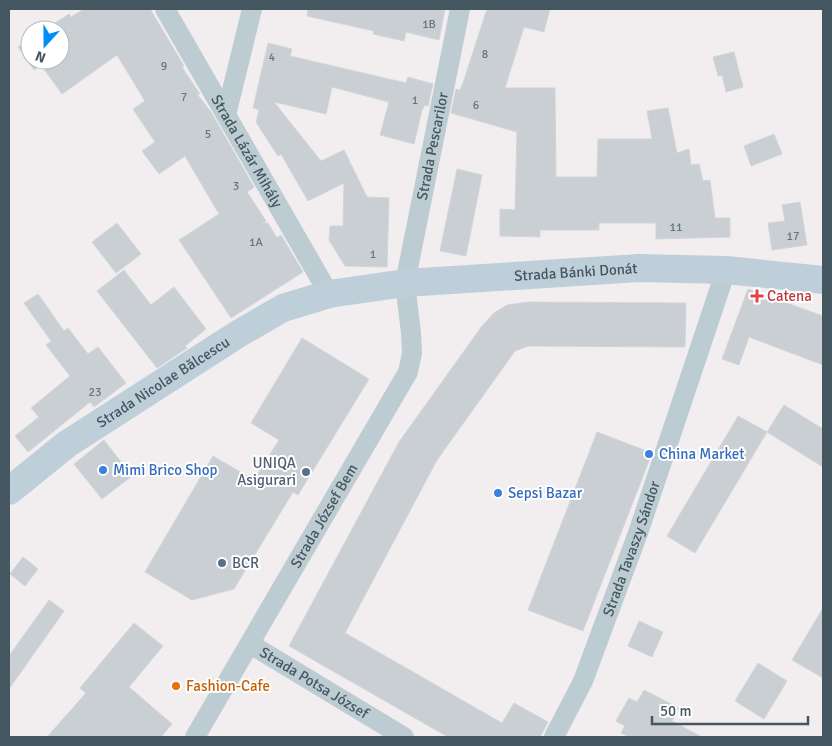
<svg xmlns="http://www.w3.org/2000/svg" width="832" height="746" viewBox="0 0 832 746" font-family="Signika,sans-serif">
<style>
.building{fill:#cacfd4;stroke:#d2d6db}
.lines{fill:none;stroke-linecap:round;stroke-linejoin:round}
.street{stroke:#bdccd3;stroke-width:20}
.secondary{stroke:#bfcfda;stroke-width:28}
.health-dot{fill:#e0444e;stroke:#fff;stroke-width:2}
.shop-dot{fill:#3f7fe0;stroke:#fff;stroke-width:2}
.service-dot{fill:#5c6f8a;stroke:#fff;stroke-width:2}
.food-dot{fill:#e8710a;stroke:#fff;stroke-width:2}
.labels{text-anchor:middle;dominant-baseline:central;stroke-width:4;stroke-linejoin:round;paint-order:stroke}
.number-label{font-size:12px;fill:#66747c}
.street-label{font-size:15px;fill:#44565f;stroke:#fff}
.health-label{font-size:15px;fill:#be3a42;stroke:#fff;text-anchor:start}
.shop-label{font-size:15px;fill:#366cbe;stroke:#fff;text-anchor:start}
.service-label{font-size:15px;fill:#4e5e75;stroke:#fff;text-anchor:end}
.food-label{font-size:15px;fill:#c56008;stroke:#fff;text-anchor:start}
</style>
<rect width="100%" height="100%" fill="#f2eeef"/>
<!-- building -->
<path class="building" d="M84 9H150L184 66 182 67 200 94H197L211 112 254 187 247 192 266 221 263 223H268L277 238 281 235 303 272 231 318 179 240 219 214 185 156 159 174 142 151 155 142 133 109 145 101 117 55 62 94 41 65 34 70 18 47 30 39V60H60V30H44L69 14 71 17Z
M308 9H445L439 40 406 32 404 41 373 34 374 31 307 16Z
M487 9H550L544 32 524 27 505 88H555L556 177H597L598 139H652L647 111 668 108 677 153 689 149 691 165 699 164 703 181 710 180 715 218H730V237L656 239V223H599V230H540V237L500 236V209L515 210 517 132 451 113 456 89 460 90 463 83Z
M268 43 292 49 290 56 406 83 408 77 433 84 428 106 425 105 422 110 414 144 380 135 389 102 332 87 326 114 274 102 321 161 344 150 367 197 389 198 387 267 345 266 329 240 330 226H343L344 183 308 201 281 154 278 156 256 122 259 110 253 108Z
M734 52 743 87 726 92 722 75 718 76 713 57Z
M774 134 782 154 751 166 744 146Z
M457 169 482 175 466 256 440 251Z
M800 202 807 245 772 250 768 223 785 221 782 205Z
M117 223 141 254 116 273 92 242Z
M124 270 151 305 174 287 206 329 185 346 187 348 157 368 97 291Z
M748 289 823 316V365L749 337 739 365 722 359Z
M38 294 64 331 68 328 88 354 98 347 126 383 94 407 90 402 28 452 15 436 39 417 31 408 70 376 46 345 51 341 24 303Z
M528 302 686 303 685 347 528 346 515 351 437 460 345 633 502 723 514 703 548 722 540 737H448L289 646 399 442 482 326 494 313 507 305Z
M302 338 369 379 298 495 293 492 234 589 192 600 145 572 213 456 254 480 279 440 251 423Z
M784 405 823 429V467L767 432Z
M738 416 767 432 695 553 667 536Z
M597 432 652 453 583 631 528 610Z
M104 440 132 476 102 499 74 464Z
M23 557 38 569 25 586 10 574Z
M49 600 64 611 9 689V656Z
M823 608V678L792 660Z
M639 621 663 632 652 657 628 646Z
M134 623 163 646 129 687 172 724 161 737H47L86 693 80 688Z
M758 663 787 681 764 719 735 701Z
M644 690 679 708 672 721 702 737H630L621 733 625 726 616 721 629 698 637 702Z"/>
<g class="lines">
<!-- street -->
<g class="street">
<path id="s1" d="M165 9 329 294"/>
<path d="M226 115 252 9"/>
<path id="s2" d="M250 644 404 737"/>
<path id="s3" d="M195 737 408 372 412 353 411 333 405 283 460 9"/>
<path id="s4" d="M554 737 583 681 638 533 726 270"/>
</g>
<!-- secondary -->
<path class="secondary" id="s5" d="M9 491 67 444 238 334 283 308 329 294 405 283 639 268 726 270 823 280"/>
</g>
<!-- markers -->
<path class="health-dot" d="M754.5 288.5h5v5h5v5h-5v5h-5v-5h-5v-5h5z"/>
<g class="shop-dot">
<circle cx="649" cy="454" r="5"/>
<circle cx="103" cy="470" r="5"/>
<circle cx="498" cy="493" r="5"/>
</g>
<g class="service-dot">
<circle cx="306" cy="472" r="5"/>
<circle cx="222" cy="563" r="5"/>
</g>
<circle class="food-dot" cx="176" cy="686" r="5"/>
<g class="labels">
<!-- number labels -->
<g class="number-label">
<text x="429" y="24">1B</text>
<text x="485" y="54">8</text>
<text x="272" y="57">4</text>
<text x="164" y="66">9</text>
<text x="184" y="97">7</text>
<text x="415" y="100">1</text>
<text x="476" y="105">6</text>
<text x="208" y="134">5</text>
<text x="236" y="186">3</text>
<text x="676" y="227">11</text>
<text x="793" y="236">17</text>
<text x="256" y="242">1A</text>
<text x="373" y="254">1</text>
<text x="95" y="392">23</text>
</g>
<!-- street labels -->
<g class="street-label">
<text stroke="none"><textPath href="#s3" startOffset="652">Strada Pescarilor</textPath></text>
<text stroke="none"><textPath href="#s1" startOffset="164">Strada Lázár Mihály</textPath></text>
<text stroke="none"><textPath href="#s5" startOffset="626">Strada Bánki Donát</textPath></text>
<text stroke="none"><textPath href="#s5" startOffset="189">Strada Nicolae Bălcescu</textPath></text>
<text stroke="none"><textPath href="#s3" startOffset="256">Strada József Bem</textPath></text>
<text stroke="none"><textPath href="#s4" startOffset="204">Strada Tavaszy Sándor</textPath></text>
<text stroke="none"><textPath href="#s2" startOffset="75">Strada Potsa József</textPath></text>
</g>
<!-- health labels -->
<g class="health-label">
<text x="767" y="296">Catena</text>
</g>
<!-- shop labels -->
<g class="shop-label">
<text x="659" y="454">China Market</text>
<text x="113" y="470">Mimi Brico Shop</text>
<text x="508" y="493">Sepsi Bazar</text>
</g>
<!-- service labels -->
<g class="service-label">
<text x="296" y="463">UNIQA<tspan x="296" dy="17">Asigurari</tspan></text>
<text x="232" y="563" text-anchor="start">BCR</text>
</g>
<!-- food labels -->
<g class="food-label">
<text x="186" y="686">Fashion-Cafe</text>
</g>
</g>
<!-- border -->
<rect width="832" height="746" fill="none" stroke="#44565f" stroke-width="20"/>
<!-- north arrow -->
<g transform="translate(45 45) rotate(201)"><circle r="24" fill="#ffffff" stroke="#b4bbbf"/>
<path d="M0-4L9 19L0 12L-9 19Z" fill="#038df7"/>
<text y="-8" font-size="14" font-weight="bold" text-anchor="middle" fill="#44565f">N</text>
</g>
<!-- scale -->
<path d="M652 716v8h156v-8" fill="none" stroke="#44565f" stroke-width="2.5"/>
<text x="660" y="716" font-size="15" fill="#44565f" stroke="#ffffff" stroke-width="4" paint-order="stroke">50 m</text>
</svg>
